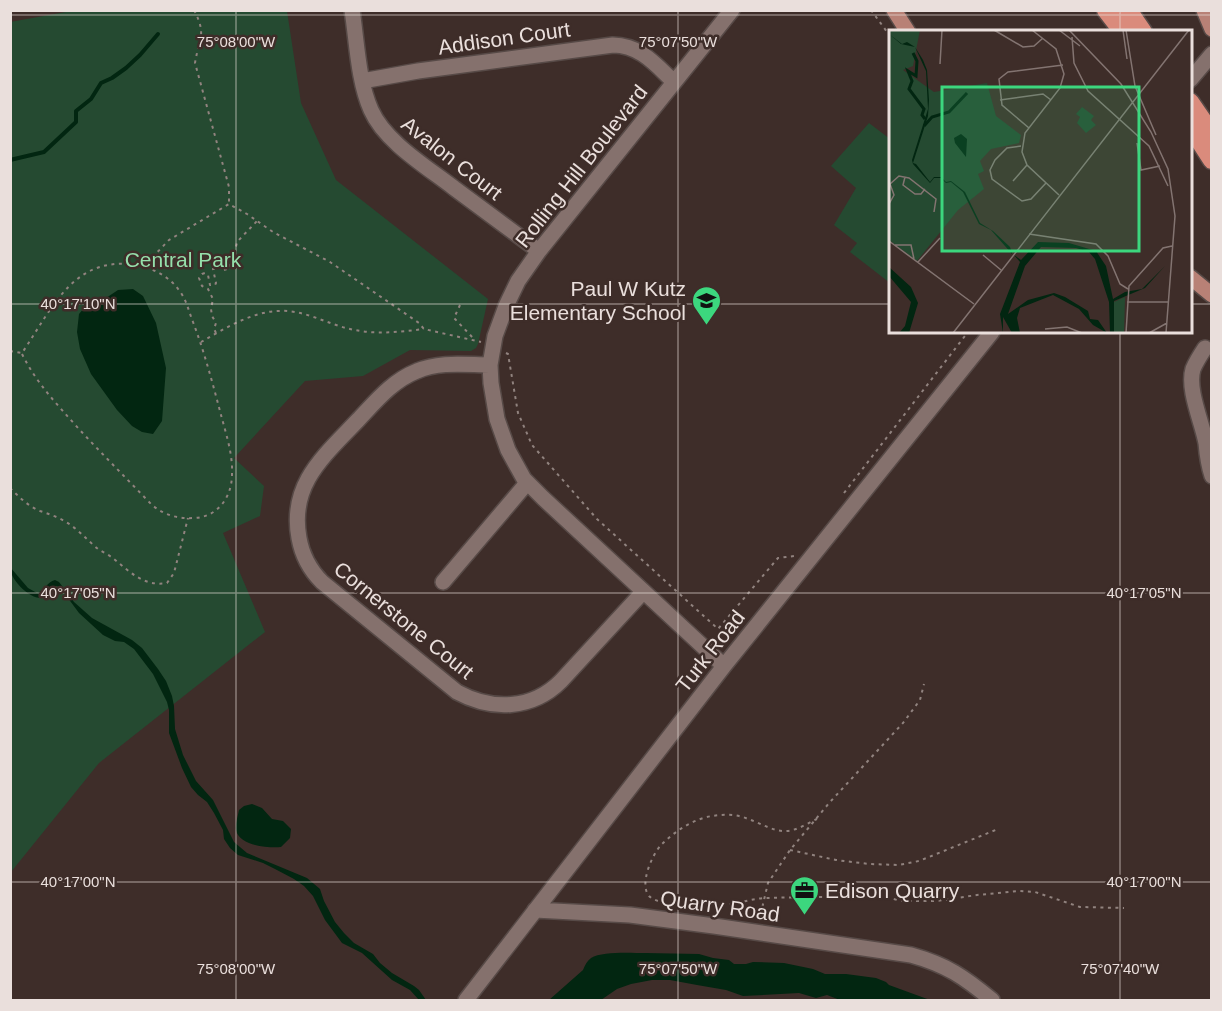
<svg xmlns="http://www.w3.org/2000/svg" width="1222" height="1011" viewBox="0 0 1222 1011" font-family="Helvetica,sans-serif">
<style>
.green{fill:#254a31}
.water{fill:#022611}
.lines{fill:none;stroke-linecap:round;stroke-linejoin:round}
.stream{stroke:#022611;stroke-width:4}
.minor-casing{stroke:#574a47;stroke-width:18}
.major-casing{stroke:#574a47;stroke-width:18}
.highway-casing{stroke:#574a47;stroke-width:21}
.path{stroke:#91837f;stroke-width:2;stroke-dasharray:3 4.5;stroke-linecap:butt}
.minor{stroke:#85716d;stroke-width:15}
.major{stroke:#b88176;stroke-width:15}
.highway{stroke:#da8b7c;stroke-width:18}
.ticks{fill:none;stroke:#eadfdc;stroke-width:1.5;stroke-opacity:0.45}
.labels{text-anchor:middle;dominant-baseline:central;stroke-width:5;stroke-linejoin:round;paint-order:stroke}
.street-label{font-size:21px;fill:#eadfdc;stroke:#3e2d29}
.park-label{font-size:21px;fill:#95dfab;stroke:#3e2d29}
.poi-label{font-size:21px;fill:#eadfdc;stroke:#3e2d29;text-anchor:end}
.inset-river{fill:none;stroke:#022611;stroke-width:3}
.inset-road{fill:none;stroke:#837471;stroke-width:1.5}
.view{fill:#3cd77e;fill-opacity:0.15;stroke:#3cd77e;stroke-width:3}
.inset-edge{fill:none;stroke:#eadfdc;stroke-width:3}
.ticks-label{font-size:15px;text-anchor:middle;fill:#eadfdc;stroke:#3e2d29;stroke-width:5;stroke-linejoin:round;paint-order:stroke}
</style>
<rect width="100%" height="100%" fill="#3e2d29"/>
<!-- green -->
<path class="green" d="M77 10 287 11 301 103 336 180 488 299 478 344 476 348 471 351 410 350 363 376 305 381 234 458 264 486 260 516 223 533 265 632 99 763 11 872 10 22Z
M869 123 890 139V283L850 252 857 243 834 225 856 188 831 166Z"/>
<!-- water -->
<path class="water" d="M133 289 143 296 156 323 166 368 162 421 153 434 142 432 132 426 117 410 91 374 80 349 77 332 79 314 89 302 103 300 118 290Z
M10 567 28 588 37 593C45 590 47 582 55 580L59 582 74 602 92 618 132 640 142 648 158 669 166 681 172 696 174 706 175 729 183 755 196 781 213 800 234 842 247 853 307 878 320 889 324 901 335 922 344 933 354 943 373 954 380 963 392 973 414 986 419 990 426 1000H419L410 990 392 980 362 953 342 943 325 920 313 896 304 886 294 879 275 869 263 863 238 855 230 848 224 839 223 830 214 813 207 802 198 795 191 787 182 768 169 733V710L167 702 153 674 134 649 124 642 115 641 103 635 79 613 62 590 57 586H52L41 598C28 598 10 579 10 567Z
M252 804 262 808 272 819 283 821 291 829 290 838 281 847C268 848 239 846 236 830 235 824 238 816 239 810L244 806Z
M645 953 699 954 713 958 729 960 734 964H746L753 962 784 963 813 969 825 974H846L876 978 886 982 889 985 930 1000H840L827 995 816 998 799 993 743 996 726 990 697 985 670 980H652L631 984 617 989 601 1000H549L583 970C585 965 587 961 591 958 602 951 631 953 645 953Z"/>
<g class="lines">
<!-- stream -->
<path class="stream" d="M10 160 44 152 76 122V111L91 99 101 83 112 78 126 68 140 55 158 34"/>
<defs>
<path id="minor" d="M352 10C357 42 358 81 371 110 385 142 427 167 454 188 482 209 511 230 539 251
M1190 80 1212 54
M362 81 418 71 613 45C640 45 656 65 674 82
M1205 348C1201 354 1196 362 1193 369 1187 389 1202 422 1206 443 1207 455 1208 464 1212 476
M490 365C467 365 440 361 417 371 392 381 376 401 358 420 324 456 289 484 299 538 302 555 310 570 322 582L457 692C492 711 532 710 561 681L643 592
M443 582 527 483
M724 666 543 498 524 479 508 450 497 419 491 383 490 365 495 336 506 306 518 281 539 251 732 10
M535 910 630 915 714 926 911 955C947 965 964 977 992 1000
M466 1000 724 666 992 332"/>
<path id="major" d="M894 10 908 32
M1204 10 1212 29
M1190 277 1212 295"/>
<path id="highway" d="M1106 10 1123 32
M1128 10 1143 32
M1190 102 1212 134
M1190 126 1212 160"/>
</defs>
<!-- minor casing -->
<use href="#minor" class="minor-casing"/>
<!-- major casing -->
<use href="#major" class="major-casing"/>
<!-- highway casing -->
<use href="#highway" class="highway-casing"/>
<!-- path -->
<path class="path" d="M194 10C207 35 199 38 195 63L229 187V204
M871 10 890 36
M224 270 230 268 229 264 233 260 237 242 257 221
M460 305 454 318 475 340
M216 333 214 329 216 323 212 316 211 309 213 299 208 289 202 286 199 278 202 274 205 273 208 275 210 285H215L216 283 213 269 222 265 229 264
M201 342C224 329 251 312 278 311 303 309 327 324 350 329 375 335 399 332 424 329
M10 351 22 353C55 304 75 252 144 266L169 240 229 204 247 214 273 232 330 262 419 323 424 329 481 342
M506 353 508 354 518 413 532 445 597 519 718 629 778 558 794 556
M22 354C37 384 56 403 78 428 102 454 127 479 152 505 164 515 178 519 194 518 218 517 232 497 232 474 233 453 225 431 220 411 212 381 204 351 193 322 189 312 187 302 181 293 172 279 159 272 144 266
M10 488C19 497 28 506 40 511 49 514 58 517 66 522 78 529 87 540 98 549 103 552 109 555 114 559 130 572 144 587 167 583L174 573 188 518
M844 493 968 332
M817 819C808 823 798 830 787 831 773 832 761 823 748 819 737 814 724 814 712 816 693 819 675 831 661 845 652 855 639 884 649 896 655 902 667 903 675 904 693 905 712 905 730 904 742 903 754 898 766 898 801 897 837 897 872 896L886 897 901 901H937L977 895 1019 891 1035 892 1080 907 1124 908
M790 850 836 860 869 864 899 865 919 861 998 829
M759 921 768 883 790 850 830 802 903 723 920 700 924 684"/>
<!-- minor -->
<use href="#minor" class="minor"/>
<!-- major -->
<use href="#major" class="major"/>
<!-- highway -->
<use href="#highway" class="highway"/>
</g>
<!-- ticks -->
<path class="ticks" d="M236 10V1000M678 10V1000M1120 10V32M10 15H1212M10 304H890M1190 304H1212M1120 332V1000M10 593H1212M10 882H1212"/>
<!-- icons -->
<defs>
<symbol id="school-pin" viewBox="-11 -11 22 30"><path d="M0 17L-7.5 6A9.5 9.5 0 1 1 7.5 6Z" fill="#3cd77e" stroke="#3e2d29"/><path d="M0-5L7-2L0 1L-7-2ZM-4 1L0 2.5L4 1V4Q0 6-4 4Z" fill="#111"/></symbol>
<symbol id="office-pin" viewBox="-11 -11 22 30"><path d="M0 17L-7.5 6A9.5 9.5 0 1 1 7.5 6Z" fill="#3cd77e" stroke="#3e2d29"/><path d="M-6-3h4V-5.5h4V-3h4V5H-6ZM-1-4.5V-3h2v-1.5ZM-6 0V1H6V0Z" fill="#111"/></symbol>
</defs>
<g fill-rule="evenodd">
<use href="#school-pin" x="690" y="284" width="33" height="45"/>
<use href="#office-pin" x="788" y="874" width="33" height="45"/>
</g>
<g class="labels">
<!-- street labels -->
<g class="street-label">
<text transform="translate(504 38) rotate(-8)">Addison Court</text>
<text transform="translate(452 158) rotate(38)">Avalon Court</text>
<text transform="translate(581 166) rotate(-52)">Rolling Hill Boulevard</text>
<text transform="translate(404 620) rotate(39)">Cornerstone Court</text>
<text transform="translate(710 651) rotate(-52)">Turk Road</text>
<text transform="translate(720 906) rotate(8)">Quarry Road</text>
</g>
<!-- park labels -->
<g class="park-label">
<text x="183" y="259">Central Park</text>
</g>
<!-- poi labels -->
<g class="poi-label">
<text x="686" y="288">Paul W Kutz<tspan x="686" dy="24">Elementary School</tspan></text>
<text x="825" y="890" text-anchor="start">Edison Quarry</text>
</g>
</g>
<!-- overview -->
<g transform="translate(889 30)">
<rect width="303" height="303" fill="#3e2d29"/>
<path d="M0 0H31L24 36 14 40 45 62 98 53 107 86 132 105 130 113 102 119 91 131 95 141 89 144 95 159 69 180 28 231 0 210ZM193 77 205 86 202 90 207 95 197 103 188 93 191 87 187 84ZM236 267 235 303H225V272Z" fill="#254a31"/>
<path d="M0 4 13 14 18 12 26 17 34 30 38 40 40 70 39 86 24 133 27 134 41 152 45 147H52L57 152 62 151 76 162 91 193 104 201 121 217 123 223V224L102 200 90 194 74 162 62 152 57 153 52 148H45L41 153 24 134 23 130 39 79 37 41 26 17 12 14ZM72 104 78 109 77 127 66 113 65 108ZM149 212 180 213 207 221 217 236 224 269 236 262 253 259 276 236 256 258 225 271V303H221L220 272 206 229 200 222 187 218 152 217 136 236 119 284 139 270 165 263 176 267 199 281 201 289 209 290 218 303 204 295 190 279 164 265 131 278 128 288 131 303H123L114 287V303L111 284 131 232 125 225 132 230ZM0 237 22 257 29 273 20 303H10L16 296 22 272 0 246Z" fill="#022611"/>
<path class="inset-river" d="M24 23 28 31 27 46 19 41 23 51 20 59 35 79 33 85 36 89M35 96 43 87 60 82 78 63"/>
<path class="inset-road" d="M105 0 134 17 145 16 154 8M143 0 167 19 175 44 171 58 136 103 133 122 138 135 170 165M170 0 191 16M180 0 232 54 262 102 279 139 286 186 277 303M234 0 238 29M237 0 246 56 267 105M183 7 185 33 199 61 260 116 279 156M51 34 53 0M111 70 154 64 162 70M140 98 113 75 110 49 119 42 174 35M248 113 252 140 271 136M132 116 118 118 106 130 101 140 103 149 133 171 142 169 157 153M16 147 14 155 26 164H32L36 159M124 151 138 135M1 154 10 146 20 148 47 169 45 182M0 174 5 165 1 154M140 204 207 214 219 226 231 254 239 259M0 211 85 274M6 215H22L25 229M94 225 112 240M29 232 51 208M238 272H279M156 299 178 297 193 303M64 303 300 0M237 303 240 256 274 218 283 216M260 303 278 293"/>
<path class="view" d="M53 57H250V221H53Z"/>
<rect width="303" height="303" class="inset-edge"/>
</g>
<g class="ticks-label">
<text x="236" y="47">75°08'00"W</text>
<text x="678" y="47">75°07'50"W</text>
<text x="78" y="309">40°17'10"N</text>
<text x="78" y="598">40°17'05"N</text>
<text x="1144" y="598">40°17'05"N</text>
<text x="78" y="887">40°17'00"N</text>
<text x="1144" y="887">40°17'00"N</text>
<text x="236" y="974">75°08'00"W</text>
<text x="678" y="974">75°07'50"W</text>
<text x="1120" y="974">75°07'40"W</text>
</g>
<!-- border -->
<rect width="1222" height="1011" fill="none" stroke="#eadfdc" stroke-width="24"/>
</svg>
